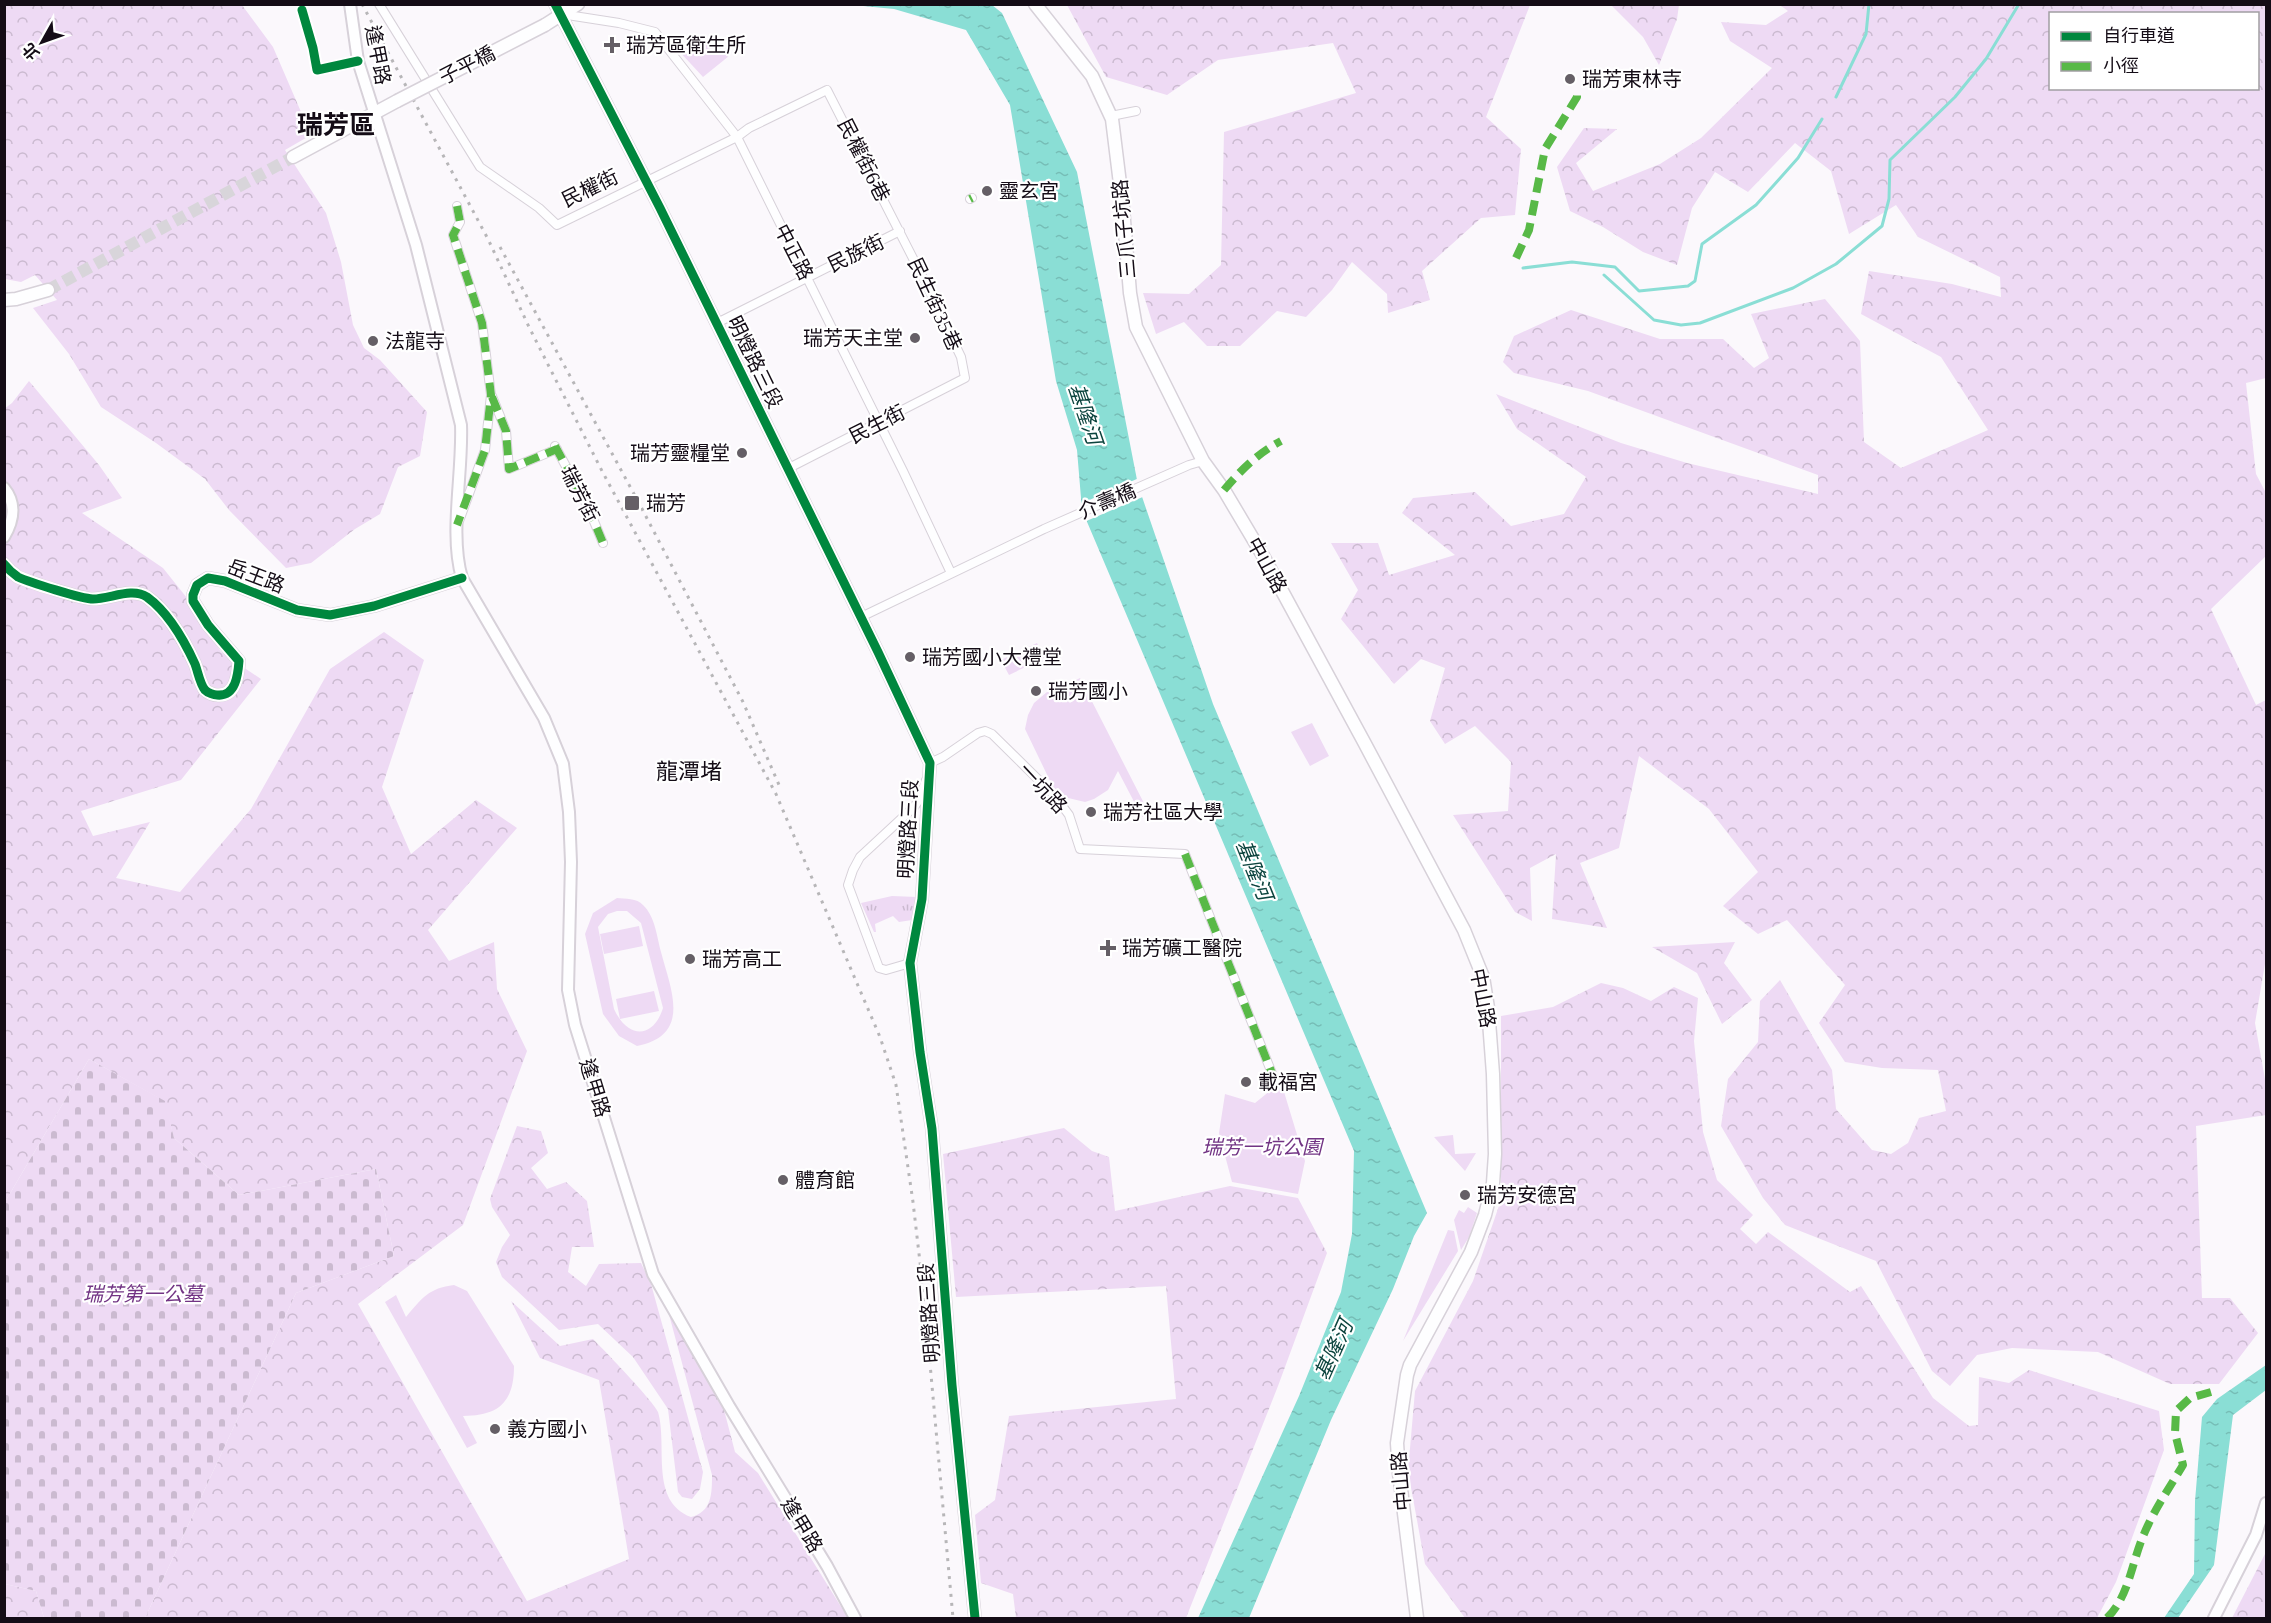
<svg xmlns="http://www.w3.org/2000/svg" width="2271" height="1623" viewBox="0 0 2271 1623" font-family="'Times New Roman','Noto Sans TC',serif">
<style>
.grass{fill:url(#grass-tufts)}
.forest{fill:url(#forest-crowns);fill-rule:evenodd}
.cemetery{fill:url(#cemetery-stones)}
.green{fill:#eedaf4;fill-rule:evenodd}
.water{fill:url(#water-ripples)}
.pier{fill:#fbf8fc}
.lines{fill:none;stroke-linecap:round;stroke-linejoin:round}
.stream{stroke:#8aded5;stroke-width:3}
.primary-tunnel{stroke:#d8d5da;stroke-width:12;stroke-dasharray:12 6;stroke-linecap:butt}
.street-casing{stroke:#d7d1d9;stroke-width:10}
.secondary-casing{stroke:#d7d1d9;stroke-width:14}
.primary-casing{stroke:#d7d1d9;stroke-width:15}
.street{stroke:#fefeff;stroke-width:8}
.secondary{stroke:#fefeff;stroke-width:10}
.primary{stroke:#fefeff;stroke-width:12}
.rail{stroke:#b7b6b8;stroke-width:3;stroke-dasharray:3 6;stroke-linecap:butt}
.primary-bridge-casing{stroke:#d7d1d9;stroke-width:15;stroke-linecap:butt}
.primary-bridge{stroke:#fefeff;stroke-width:12}
.quiet{stroke:#58b947;stroke-width:8;stroke-dasharray:15 8;stroke-linecap:butt}
.cycleway-casing{stroke:#fff;stroke-width:13}
.cycleway{stroke:#00873e;stroke-width:9}
.poi-dot{fill:#655f66;stroke:#fff;stroke-width:2}
.labels{text-anchor:middle;dominant-baseline:central;stroke-width:4.5;stroke-linejoin:round;paint-order:stroke}
.poi-label{font-size:20px;fill:#140c16;stroke:#fff;text-anchor:start}
.street-label{font-size:20px;fill:#140c16;stroke:#fff}
.park-label{font-size:20px;font-style:italic;fill:#723484;stroke:#fff}
.water-label{font-size:21px;font-style:italic;fill:#0c443e;stroke:#fff}
.quarter-label{font-size:22px;fill:#140c16;stroke:#fff}
.district-label{font-size:26px;font-weight:bold;fill:#140c16;stroke:#fff}
</style>
<defs>
<pattern id="grass-tufts" width="24" height="20" patternUnits="userSpaceOnUse" patternTransform="scale(1.5)"><rect width="24" height="20" fill="#eedaf4"/><path d="M3 7l-1-3M5 7V3M7 7l1-3M15 17l-1-3M17 17v-4M19 17l1-3" fill="none" stroke="#cbbad0"/></pattern>
<pattern id="forest-crowns" width="20" height="18" patternUnits="userSpaceOnUse" patternTransform="scale(1.5)"><rect width="20" height="18" fill="#eedaf4"/><path d="M2 6a3 3 0 1 1 6 0M12 15a3 3 0 1 1 6 0" fill="none" stroke="#cbbad0"/></pattern>
<pattern id="cemetery-stones" width="16" height="16" patternUnits="userSpaceOnUse" patternTransform="scale(1.5)"><rect width="16" height="16" fill="#eedaf4"/><path d="M2 7V4a2 2 0 0 1 4 0v3zM10 15v-3a2 2 0 0 1 4 0v3z" fill="#cbbad0"/></pattern>
<pattern id="water-ripples" width="26" height="14" patternUnits="userSpaceOnUse" patternTransform="scale(1.5)"><rect width="26" height="14" fill="#8aded5"/><path d="M2 4q2-2 4 0t4 0M15 11q2-2 4 0t4 0" fill="none" stroke="#76bdb6"/></pattern>
</defs>
<rect width="100%" height="100%" fill="#fbf8fc"/>
<!-- grass -->
<path class="grass" d="M892 896 917 897 912 920 899 922 893 916 875 924 876 932H874L861 903Z"/>
<!-- forest -->
<path class="forest" d="M5 5H242L273 47 311 135 285 150 326 213 341 262 353 325 364 348 380 360 427 412 420 456 398 467 380 514 355 529 311 563 286 568 229 510 205 479 156 443 101 407 69 354 33 308 57 300 35 275 21 282 5 279Z
M1067 5H1530L1486 117 1521 149 1515 215 1481 218 1422 271 1430 300 1388 313 1387 294 1352 262 1332 290 1306 317 1277 311 1240 346H1207L1184 322 1156 334 1143 293 1189 294 1221 265 1224 132 1356 93 1333 43 1218 60 1167 95 1106 77Z
M1611 5H1679L1677 19 1659 65 1643 37Z
M1780 5H2266V378L2246 383 2256 474 2266 493V556L2211 609 2256 705 2266 700V958L2255 1023 2266 1085V1115L2196 1126 2202 1298H2230L2258 1333 2219 1384H2170L2098 1352 2012 1348 1977 1355 1950 1386 1932 1371 1876 1261 1785 1225 1763 1198 1721 1126 1728 1079 1758 1042 1760 1001 1780 980 1832 1070 1836 1109 1872 1150 1891 1154 1908 1143 1919 1118 1946 1111 1938 1070 1882 1068 1845 1062 1819 1023 1845 985 1787 920 1758 934 1723 906 1758 872 1709 809 1639 756 1619 848 1580 863 1607 928 1552 919 1556 854 1530 868 1532 921 1515 912 1453 815 1508 811 1511 762 1475 726 1445 744 1430 721 1445 668 1421 659 1394 684 1341 619 1358 590 1331 543H1378L1389 575 1455 555 1402 513 1413 498 1475 492 1511 526 1564 514 1586 477 1517 429 1496 394 1621 443 1687 463 1818 494V475L1588 391 1514 373 1503 362 1514 336 1571 310 1660 339H1723L1754 368 1769 358 1751 314 1825 299 1860 341 1864 442 1901 468 1988 430 1941 357 1861 314 1869 271 1952 284 2001 297 2000 277 1918 237 1896 205 1849 234 1831 171 1795 143 1748 192 1715 172 1692 208 1677 265 1643 252 1603 227 1570 211 1557 167 1584 128 1617 129 1576 163 1593 191 1660 164 1701 138 1772 68 1730 41 1721 22 1766 25 1788 11ZM2050 14H2258V88H2050Z
M29 381 99 465 122 498 82 513 163 568 187 598 221 652 261 679 181 780 81 811 93 836 150 822 116 878 180 892 251 809 330 669 384 632 424 660 382 787 411 854 476 800 517 828 428 930 449 961 494 942 497 989 527 1051 463 1225 358 1304 527 1601 629 1559 599 1380 540 1358 511 1301 560 1346 593 1339C604 1350 655 1403 658 1412 668 1446 649 1501 691 1517 712 1512 712 1493 712 1475L667 1307 723 1406 735 1452 758 1473 848 1618H145L296 1293 394 1256 376 1169 239 1195 174 1138 164 1101 89 1059 5 1202 4 409 12 403Z
M1735 942 1724 963 1752 1000 1722 1024 1697 973 1652 947Z
M1601 983 1623 988 1651 1001 1674 987 1698 998 1694 1041 1703 1132 1717 1180 1753 1215 1740 1229 1756 1244 1768 1232 1850 1292 1861 1286 1933 1398 1969 1426 1978 1425 1979 1377 2009 1383 2029 1370 2159 1411 2164 1450 2116 1582 2097 1618H1465L1425 1564 1408 1471 1415 1391 1473 1281 1501 1200V1016L1553 1007Z
M517 1126 541 1131 548 1153 531 1168 547 1189 566 1182 587 1201 594 1247H572L568 1272 586 1286 599 1264 641 1263 651 1284 703 1472 700 1489 692 1499 682 1497 678 1492 668 1409 633 1357 598 1324 559 1330 502 1277 496 1262 502 1247 510 1235 492 1207 490 1199Z
M1064 1128 1092 1151 1109 1157 1115 1211 1230 1186 1298 1198 1327 1253 1278 1386 1186 1618H1016L1013 1594 981 1583 975 1515 995 1500 1009 1416 1176 1399 1166 1286 956 1297 943 1154Z
M2266 1550V1618H2232L2265 1554Z
M5 1584 36 1591 44 1618H5Z"/>
<!-- cemetery -->
<path class="cemetery" d="M89 1059 165 1101 174 1138 239 1195 376 1169 394 1256 296 1293 145 1618H44L36 1591 5 1584V1202Z"/>
<!-- green -->
<path class="green" d="M693 39 718 45 729 56 703 77 678 50Z
M1037 643 1044 658 1009 675 1001 660Z
M1080 678 1149 813 1142 817 1118 771 1108 790 1094 799 1085 802 1064 797 1053 787 1025 729 1028 715 1034 703 1047 692 1059 686 1078 690 1074 681Z
M1312 723 1329 756 1310 766 1291 732Z
M617 898C625 899 637 898 643 905 655 916 657 937 661 952 671 990 692 1035 637 1046L619 1036 603 1014 585 934 593 913ZM617 911H627L641 923 663 1008C653 1040 627 1038 614 1009L598 927 608 914Z
M639 926 643 946 604 954 600 934Z
M654 991 659 1011 620 1019 616 999Z
M1281 1082 1305 1161 1298 1194 1232 1182 1219 1133 1225 1094 1255 1103Z
M1453 1135 1455 1154 1476 1153 1465 1171 1434 1137Z
M1468 1207 1477 1213 1469 1237 1461 1250 1454 1220 1459 1210 1464 1213Z
M1448 1230 1454 1231 1458 1251 1403 1341Z
M454 1285 467 1291 514 1366C514 1403 498 1416 463 1416L477 1443 467 1448 385 1302 396 1295 406 1317C422 1298 429 1288 454 1285Z"/>
<!-- water -->
<path class="water" d="M853 5H992L1002 13 1077 172 1138 485 1213 704 1427 1213 1414 1236 1393 1289 1331 1420 1249 1618H1198L1299 1396 1341 1292 1352 1234 1354 1151 1082 510 1077 450 1056 381 1010 105 966 30 894 9Z
M2266 1365V1390L2233 1415 2214 1565 2178 1618H2164L2194 1574 2195 1501 2202 1417 2217 1399Z"/>
<!-- pier -->
<path class="pier" d="M1139 478 1145 496 1084 522 1078 505Z"/>
<g class="lines">
<!-- stream -->
<path class="stream" d="M1836 97 1866 34 1869 4
M1523 268 1572 262 1615 267 1639 291 1688 286 1695 281 1702 244 1756 205 1798 158 1822 119
M1604 275 1654 320 1681 325 1700 323 1793 288 1836 264 1882 226 1889 199 1890 160 1955 97 1986 59 2019 4"/>
<!-- primary-tunnel -->
<path class="primary-tunnel" d="M48 290 293 157"/>
<defs>
<path id="street" d="M379 4 480 167 539 208 557 225 737 137 749 128 827 90 922 276 961 357 965 378 787 469
M302 10 313 48 317 70 358 61
M561 14 619 23 655 32 737 137 903 471 951 573
M1111 116 1136 111
M970 199 972 198
M457 206 460 222 453 235 482 323 491 395 485 450 459 521
M717 323 900 231
M492 396 506 431 509 469 557 449
M555 446 588 507 603 543
M861 617 1044 529 1189 465 1203 461
M930 765V763L943 757 978 733 985 731 992 734 1055 796 1069 815 1080 849 1185 854 1275 1081
M910 963 886 970 879 968 848 885 853 870 860 857 914 807 919 800 926 780"/>
<path id="secondary" d="M350 4 358 61 416 245 461 425C463 473 449 534 462 578L544 718 563 764 569 812 571 862 568 990 575 1025 653 1274 729 1406 827 1566 855 1618
M555 4 660 208 878 652 930 763 922 899 910 963 920 1052 932 1129 952 1385 975 1618
M4 488C17 504 14 520 4 537
M4 564C8 569 12 573 18 577 29 582 82 599 93 599 110 599 132 587 147 597 169 613 184 640 195 664 198 672 200 684 205 690 208 693 214 695 217 695 236 697 238 674 239 661L208 625 193 601V595L197 585 208 578 225 581 297 610 330 615 374 606 462 578
M2214 1618 2256 1535 2266 1503"/>
<path id="primary" d="M1035 4 1092 76 1112 119 1123 208 1130 293 1136 327 1203 461 1224 490 1262 554 1364 742 1464 930 1483 977 1488 1008 1493 1074 1495 1154 1493 1183 1485 1215 1471 1252 1410 1365 1407 1375 1397 1443 1399 1473 1417 1618
M545 25 578 4
M293 157 397 101
M4 300 16 299 48 290"/>
</defs>
<!-- street casing -->
<use href="#street" class="street-casing"/>
<!-- secondary casing -->
<use href="#secondary" class="secondary-casing"/>
<!-- primary casing -->
<use href="#primary" class="primary-casing"/>
<!-- street -->
<use href="#street" class="street"/>
<!-- secondary -->
<use href="#secondary" class="secondary"/>
<!-- primary -->
<use href="#primary" class="primary"/>
<!-- rail -->
<path class="rail" d="M362 4 488 239 529 327 602 471 776 794 880 1037 896 1085 913 1202 924 1297 953 1618
M500 247 640 505 743 702 779 785"/>
<defs>
<path id="primary-bridge" d="M397 101 545 25"/>
</defs>
<!-- primary-bridge casing -->
<use href="#primary-bridge" class="primary-bridge-casing"/>
<!-- primary-bridge -->
<use href="#primary-bridge" class="primary-bridge"/>
<!-- quiet -->
<path class="quiet" d="M970 199 972 198
M457 206 460 222 453 235 482 323 491 395 485 450 457 525
M1516 258 1529 230 1545 149 1577 97V90
M492 397 506 431 509 469 557 449
M555 446 588 507 603 543
M1224 490C1241 470 1258 453 1281 441
M1185 854 1275 1081
M2107 1618C2129 1597 2132 1561 2144 1534 2154 1510 2170 1487 2183 1465L2175 1433 2176 1411 2190 1398 2211 1392"/>
<defs>
<path id="cycleway" d="M555 4 660 208 878 652 930 763 922 899 910 963 920 1052 932 1129 952 1385 975 1618
M302 10 313 48 317 70 358 61
M4 564C8 569 12 573 18 577 29 582 82 599 93 599 110 599 132 587 147 597 169 613 184 640 195 664 198 672 200 684 205 690 208 693 214 695 217 695 236 697 238 674 239 661L208 625 193 601V595L197 585 208 578 225 581 297 610 330 615 374 606 462 578"/>
</defs>
<!-- cycleway casing -->
<use href="#cycleway" class="cycleway-casing"/>
<!-- cycleway -->
<use href="#cycleway" class="cycleway"/>
</g>
<!-- markers -->
<g class="poi-dot">
<path d="M609 36h6v6h6v6h-6v6h-6v-6h-6v-6h6z"/>
<circle cx="1570" cy="79" r="6"/>
<circle cx="987" cy="191" r="6"/>
<circle cx="915" cy="338" r="6"/>
<circle cx="373" cy="341" r="6"/>
<circle cx="742" cy="453" r="6"/>
<rect x="624" y="495" width="16" height="16" rx="3"/>
<circle cx="910" cy="657" r="6"/>
<circle cx="1036" cy="691" r="6"/>
<circle cx="1091" cy="812" r="6"/>
<path d="M1105 939h6v6h6v6h-6v6h-6v-6h-6v-6h6z"/>
<circle cx="690" cy="959" r="6"/>
<circle cx="1246" cy="1082" r="6"/>
<circle cx="783" cy="1180" r="6"/>
<circle cx="1465" cy="1195" r="6"/>
<circle cx="495" cy="1429" r="6"/>
</g>
<g class="labels">
<!-- poi labels -->
<g class="poi-label">
<text x="626" y="45">瑞芳區衛生所</text>
<text x="1582" y="79">瑞芳東林寺</text>
<text x="999" y="191">靈玄宮</text>
<text x="903" y="338" text-anchor="end">瑞芳天主堂</text>
<text x="385" y="341">法龍寺</text>
<text x="730" y="453" text-anchor="end">瑞芳靈糧堂</text>
<text x="646" y="503">瑞芳</text>
<text x="922" y="657">瑞芳國小大禮堂</text>
<text x="1048" y="691">瑞芳國小</text>
<text x="1103" y="812">瑞芳社區大學</text>
<text x="1122" y="948">瑞芳礦工醫院</text>
<text x="702" y="959">瑞芳高工</text>
<text x="1258" y="1082">載福宮</text>
<text x="795" y="1180">體育館</text>
<text x="1477" y="1195">瑞芳安德宮</text>
<text x="507" y="1429">義方國小</text>
</g>
<!-- street labels -->
<g class="street-label">
<text transform="translate(378 55) rotate(79)">逢甲路</text>
<text transform="translate(467 65) rotate(-27)">子平橋</text>
<text transform="translate(864 160) rotate(63)">民權街6巷</text>
<text transform="translate(590 188) rotate(-26)">民權街</text>
<text transform="translate(1124 229) rotate(-95)">三爪子坑路</text>
<text transform="translate(794 252) rotate(63)">中正路</text>
<text transform="translate(856 253) rotate(-26)">民族街</text>
<text transform="translate(935 304) rotate(65)">民生街35巷</text>
<text transform="translate(755 362) rotate(64)">明燈路三段</text>
<text transform="translate(877 424) rotate(-27)">民生街</text>
<text transform="translate(580 494) rotate(63)">瑞芳街</text>
<text transform="translate(1107 501) rotate(-23)">介壽橋</text>
<text transform="translate(1267 565) rotate(61)">中山路</text>
<text transform="translate(256 576) rotate(21)">岳王路</text>
<text transform="translate(1043 788) rotate(47)">一坑路</text>
<text transform="translate(908 829) rotate(-87)">明燈路三段</text>
<text transform="translate(1483 998) rotate(79)">中山路</text>
<text transform="translate(595 1088) rotate(73)">逢甲路</text>
<text transform="translate(929 1313) rotate(-94)">明燈路三段</text>
<text transform="translate(1401 1481) rotate(-95)">中山路</text>
<text transform="translate(802 1525) rotate(59)">逢甲路</text>
</g>
<!-- park labels -->
<g class="park-label">
<text x="1262" y="1147">瑞芳一坑公園</text>
<text x="143" y="1294">瑞芳第一公墓</text>
</g>
<!-- water labels -->
<g class="water-label">
<text transform="translate(1085 414) rotate(71)">基隆河</text>
<text transform="translate(1254 870) rotate(68)">基隆河</text>
<text transform="translate(1334 1350) rotate(-66)">基隆河</text>
</g>
<!-- quarter labels -->
<g class="quarter-label">
<text x="689" y="771">龍潭堵</text>
</g>
<!-- district labels -->
<g class="district-label">
<text x="336" y="125">瑞芳區</text>
</g>
</g>
<!-- border -->
<rect width="2271" height="1623" fill="none" stroke="#140c16" stroke-width="12"/>
<!-- legend -->
<rect x="2049" y="12" width="210" height="78" fill="#ffffff" stroke="#a19ea2" stroke-width="1.5"/>
<rect x="2061" y="32" width="30" height="9" fill="#00873e" stroke="#a19ea2" stroke-width="1.5"/>
<text x="2103" y="42" font-size="18" fill="#140c16">自行車道</text>
<rect x="2061" y="62" width="30" height="9" fill="#58b947" stroke="#a19ea2" stroke-width="1.5"/>
<text x="2103" y="72" font-size="18" fill="#140c16">小徑</text>
<!-- north arrow -->
<g transform="translate(42 42) rotate(230)" stroke="#ffffff" stroke-width="4.5" paint-order="stroke">
<path d="M0-4.5L10 22L0 15L-10 22Z" fill="#140c16"/>
<text y="-9" font-size="16" font-weight="bold" text-anchor="middle" fill="#140c16">北</text>
</g>
</svg>
